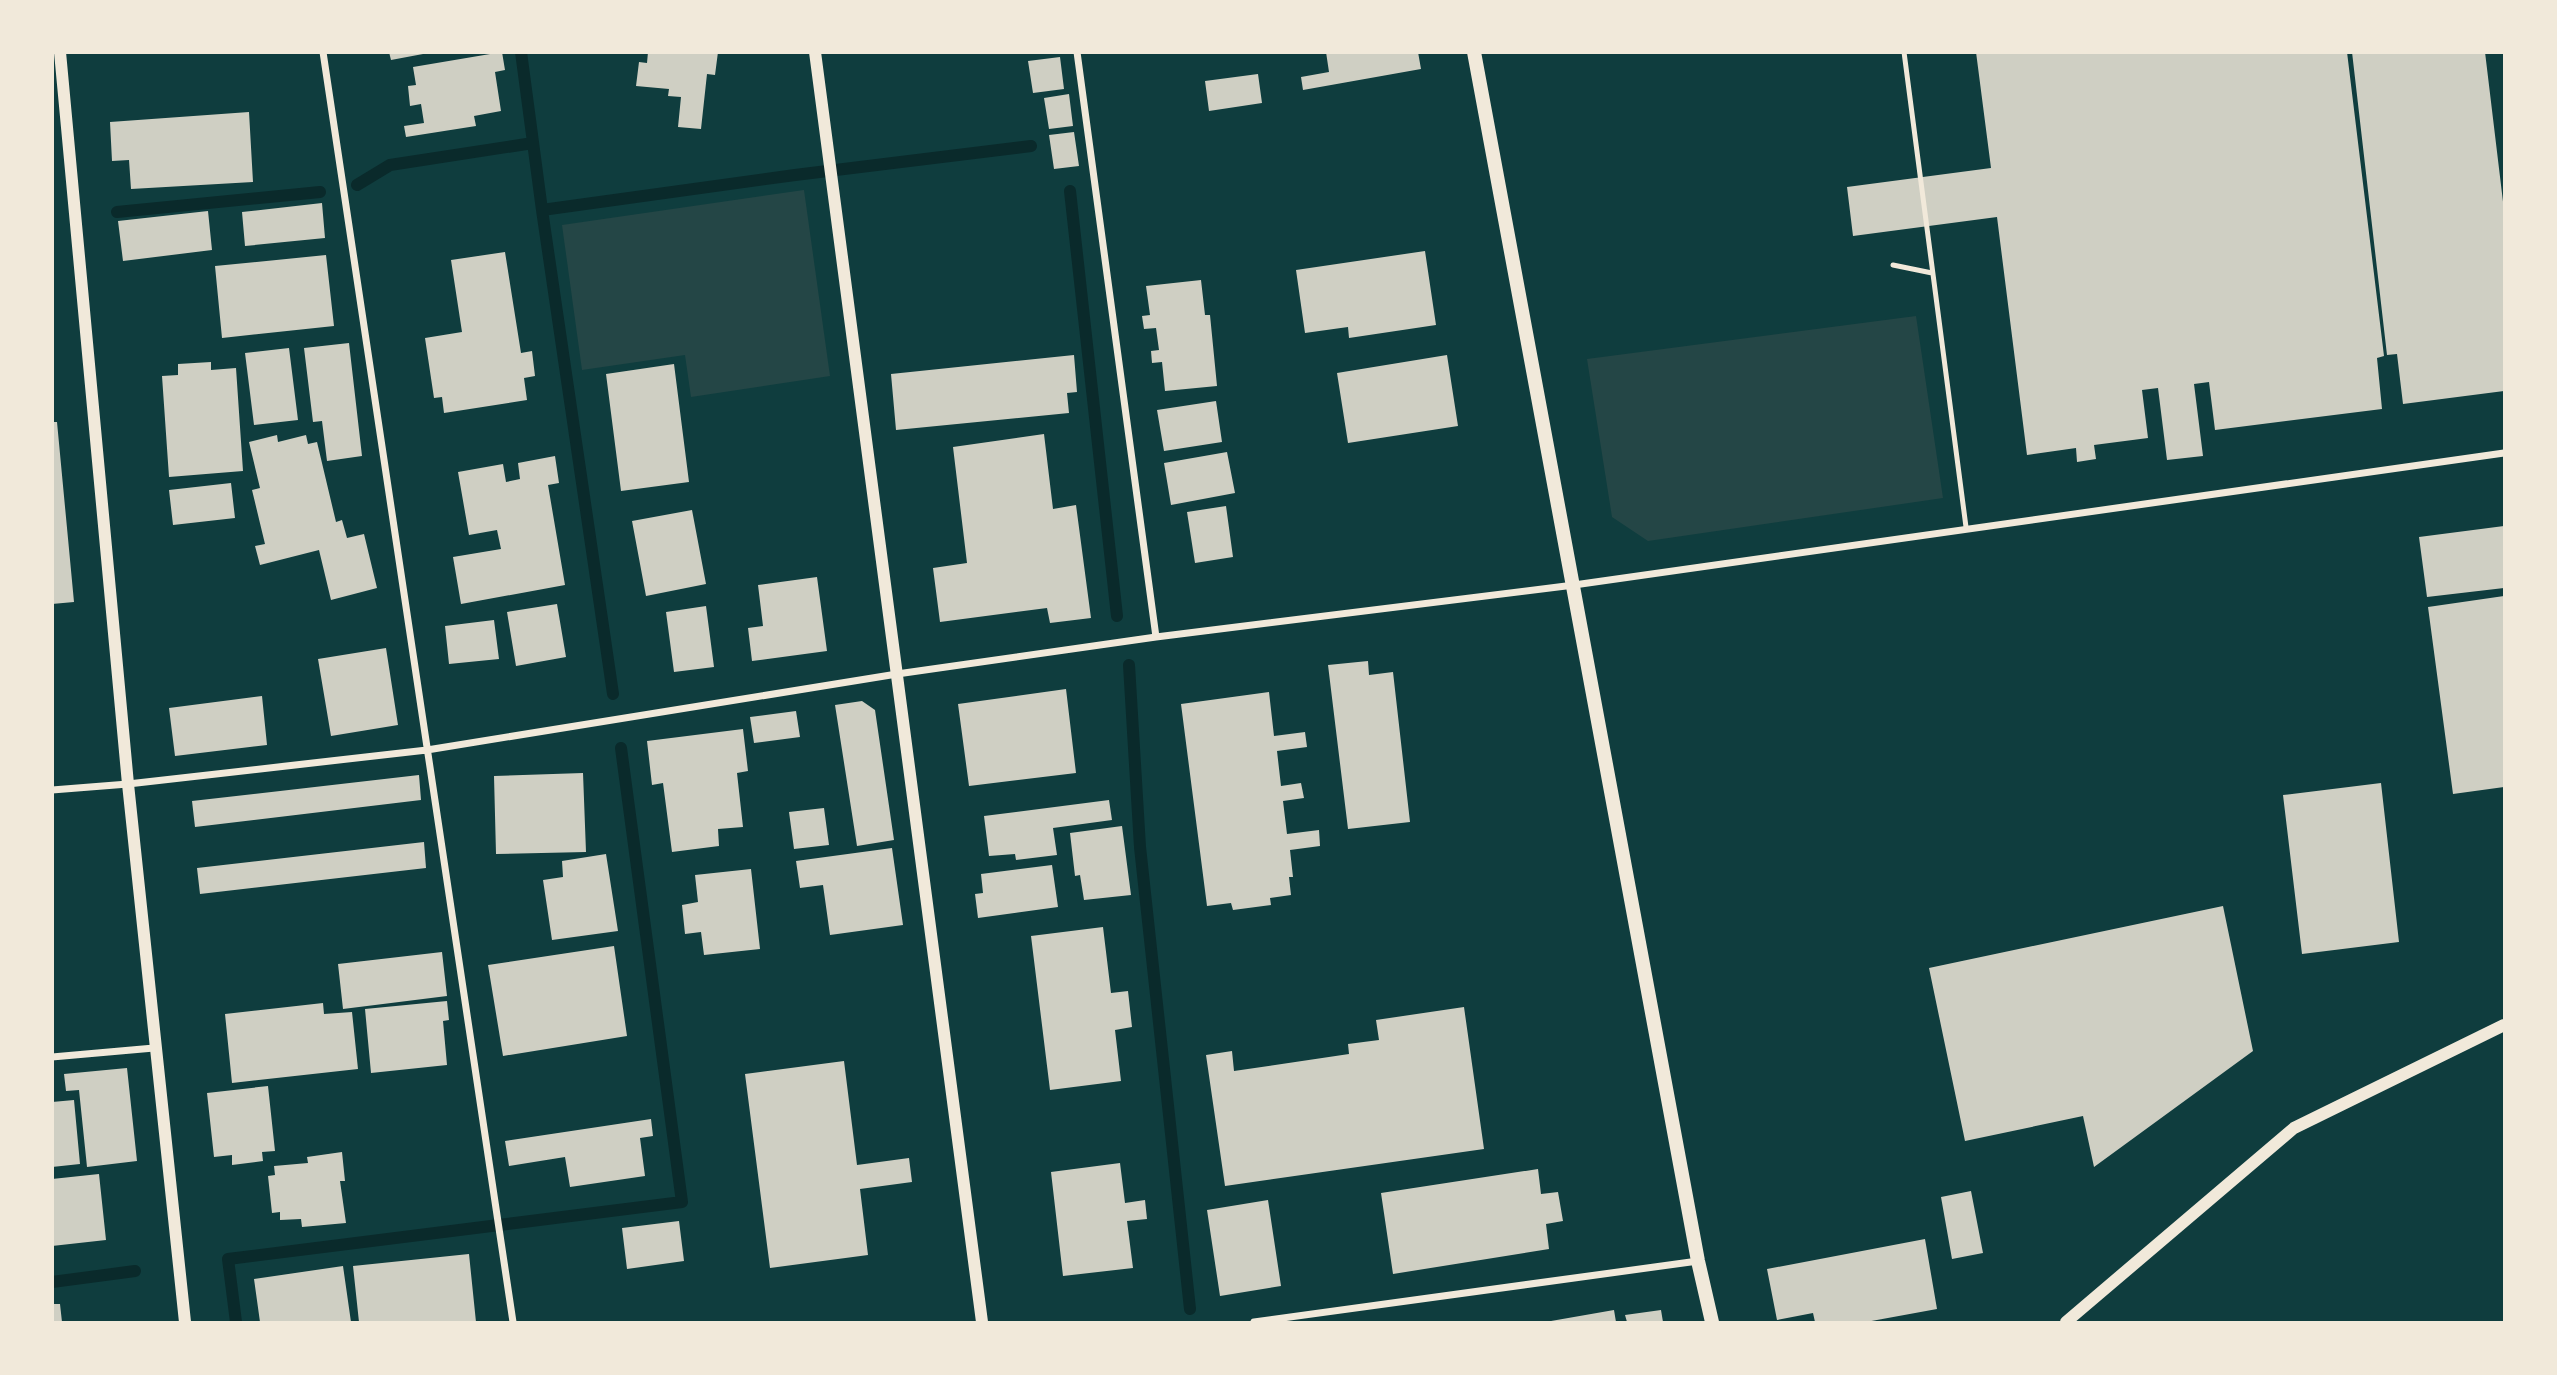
<svg xmlns="http://www.w3.org/2000/svg" width="2557" height="1375" viewBox="0 0 2557 1375" font-family="Karla,sans-serif">
<style>
.green{fill:#244646}
.lines{fill:none;stroke-linecap:round;stroke-linejoin:round}
.stream{stroke:#0a2a2b;stroke-width:12}
.building{fill:#cfcfc3}
.service{stroke:#f1e9da;stroke-width:5}
.minor{stroke:#f1e9da;stroke-width:7}
.tertiary{stroke:#f1e9da;stroke-width:12}
.secondary{stroke:#f1e9da;stroke-width:14}
</style>
<rect width="100%" height="100%" fill="#0f3d3e"/>
<!-- green -->
<path class="green" d="M804 190 830 376 691 397 685 355 582 370 562 225Z
M1916 316 1943 498 1648 541 1612 517 1587 359Z"/>
<g class="lines">
<!-- stream -->
<path class="stream" d="M521 52 542 210 613 694
M357 185 390 165 533 143
M1070 191 1117 616
M542 210 795 175 1031 146
M117 212 320 192
M1129 665 1140 847 1190 1309
M52 1282 135 1271
M236 1322 228 1259 682 1202 621 748"/>
</g>
<!-- building -->
<path class="building" d="M389 52H423V54L391 60Z
M502 52 505 70 495 72 501 111 474 116 476 126 406 137 404 126 424 123 421 104 410 106 408 86 416 85 413 67Z
M648 52H718L715 75 707 74 701 129 678 127 681 97 668 96 669 89 636 86 639 62 647 63Z
M1326 52H1418L1421 69 1303 90 1301 77 1329 72Z
M1976 52H2347L2384 356 2377 358 2382 409 2215 430 2209 382 2194 384 2203 456 2167 460 2158 388 2142 390 2148 438 2094 445 2096 459 2077 462 2076 448 2027 455 1997 217 1853 236 1847 187 1991 168Z
M2352 52H2485L2504 210V391L2403 404 2397 354 2387 355Z
M1060 57 1064 89 1033 93 1028 61Z
M1258 74 1262 103 1209 111 1205 81Z
M1069 94 1073 126 1049 129 1044 98Z
M249 112 253 182 131 189 129 160 112 161 110 122Z
M1074 132 1079 166 1054 169 1049 135Z
M322 203 325 238 245 246 242 212Z
M208 211 212 250 123 261 118 221Z
M1425 251 1436 325 1349 338 1348 327 1305 333 1296 270Z
M505 252 521 353 532 351 535 376 524 378 527 400 444 413 442 397 434 398 425 338 462 332 451 260Z
M326 255 334 326 222 338 215 266Z
M1201 280 1205 315H1210L1217 386 1165 391 1162 362 1152 363 1151 351 1159 350 1156 328 1144 329 1142 316 1150 315 1146 286Z
M349 343 362 456 327 461 322 421 313 422 304 348Z
M289 348 298 420 254 425 245 353Z
M1074 355 1077 392 1067 393 1069 413 896 430 891 374Z
M1447 355 1458 426 1348 443 1337 373Z
M211 362V370L236 368 243 471 169 477 162 376 178 375V364Z
M674 364 689 482 621 491 606 374Z
M1216 401 1222 442 1164 451 1157 410Z
M52 422H57L74 602 52 604Z
M1044 434 1053 509 1076 505 1091 618 1050 623 1047 608 940 622 933 568 967 563 953 447Z
M277 435 278 442 306 435 308 444 317 442 336 522 342 520 347 538 364 534 377 588 331 600 319 550 260 565 255 546 265 544 252 490 260 488 249 442Z
M1227 452 1235 493 1171 505 1164 463Z
M555 456 559 483 548 485 565 585 461 604 453 557 501 549 497 530 469 535 458 472 503 464 506 482 520 479 518 463Z
M231 483 235 518 173 525 169 490Z
M1226 506 1233 557 1195 563 1187 512Z
M692 510 706 584 646 596 632 521Z
M2504 526V588L2427 597 2419 537Z
M817 577 827 651 752 661 748 628 763 626 758 585Z
M2504 596V787L2453 794 2428 607Z
M557 604 566 657 516 666 507 612Z
M706 606 714 667 674 672 666 612Z
M494 620 499 659 449 664 445 626Z
M386 648 398 725 331 736 318 659Z
M1368 661 1369 675 1393 672 1410 822 1348 829 1328 665Z
M1066 689 1076 773 969 786 958 704Z
M1269 692 1274 736 1305 732 1307 747 1277 751 1281 786 1301 783 1304 798 1283 801 1287 834 1319 830 1320 846 1290 850 1293 877H1289L1291 895 1270 898 1271 905 1233 910 1231 903 1207 906 1181 704Z
M262 696 267 745 175 756 169 708Z
M862 701 875 710 894 840 857 846 835 705Z
M796 711 800 737 754 743 750 717Z
M743 729 748 771 737 773 743 827 718 829 719 846 672 852 663 783 652 785 647 741Z
M583 773 586 852 496 854 494 776Z
M419 775 421 800 195 827 192 801Z
M2381 783 2399 942 2302 954 2283 795Z
M1109 800 1112 820 1053 828 1057 855 1016 860 1015 854 989 856 984 816Z
M824 808 829 845 794 849 789 812Z
M1122 826 1131 895 1084 900 1080 875 1075 876 1070 833Z
M424 842 426 868 200 894 197 868Z
M892 848 903 925 830 935 823 885 800 888 796 861Z
M606 854 618 931 552 940 543 880 563 877 562 861Z
M1052 865 1058 907 978 918 975 894 983 893 981 874Z
M751 869 760 949 704 955 701 932 685 934 682 905 698 902 695 875Z
M2223 906 2253 1051 2094 1167 2083 1116 1965 1141 1929 968Z
M1103 927 1111 993 1128 991 1132 1027 1115 1030 1121 1081 1050 1090 1031 936Z
M614 946 627 1036 503 1056 488 965Z
M442 952 447 996 343 1009 338 964Z
M447 1001 449 1020 443 1021 447 1065 371 1073 365 1009Z
M323 1003 324 1014 352 1012 358 1069 232 1083 225 1014Z
M1464 1007 1484 1149 1225 1186 1206 1055 1232 1051 1234 1071 1349 1054 1348 1044 1379 1040 1376 1020Z
M844 1061 857 1165 909 1158 912 1182 860 1189 868 1255 770 1268 745 1074Z
M127 1068 137 1161 87 1167 79 1090 66 1091 64 1074Z
M268 1086 275 1151 262 1152 263 1161 232 1165V1155L214 1157 207 1093Z
M74 1100 80 1164 52 1167V1102Z
M651 1119 653 1136 640 1138 645 1176 570 1187 565 1157 509 1166 505 1141Z
M342 1152 345 1181H340L346 1223 302 1227 301 1219 280 1220V1212L272 1213 268 1176 275 1175 274 1166 308 1163 307 1157Z
M1120 1163 1125 1203 1145 1200 1147 1219 1127 1221 1133 1268 1063 1276 1051 1172Z
M1538 1169 1541 1194 1558 1192 1563 1221 1546 1224 1549 1249 1393 1274 1381 1193Z
M99 1174 106 1240 52 1246V1179Z
M1971 1191 1983 1253 1952 1259 1941 1197Z
M1268 1200 1281 1286 1220 1296 1207 1210Z
M679 1221 684 1261 627 1269 622 1228Z
M1925 1239 1937 1309 1866 1322H1815L1813 1313 1777 1320 1767 1269Z
M469 1254 476 1322H359L353 1266Z
M343 1266 351 1322H260L254 1279Z
M52 1304H60L62 1322H52Z
M1614 1310 1616 1322H1551V1321Z
M1661 1310 1663 1322H1627L1625 1315Z"/>
<g class="lines">
<!-- service -->
<path class="service" d="M1904 52 1966 527
M1893 265 1932 273"/>
<!-- minor -->
<path class="minor" d="M323 52 513 1322
M1077 52 1156 637
M52 790 128 784 427 750 897 674 1156 637 1574 585 2504 453
M52 1057 154 1048
M1254 1322 1698 1261"/>
<!-- tertiary -->
<path class="tertiary" d="M60 52 128 784 185 1322
M815 52 982 1322
M2066 1322 2294 1128 2504 1025"/>
<!-- secondary -->
<path class="secondary" d="M1474 52 1698 1261 1712 1322"/>
</g>
<!-- border -->
<rect width="2557" height="1375" fill="none" stroke="#f1e9da" stroke-width="108"/>
</svg>
